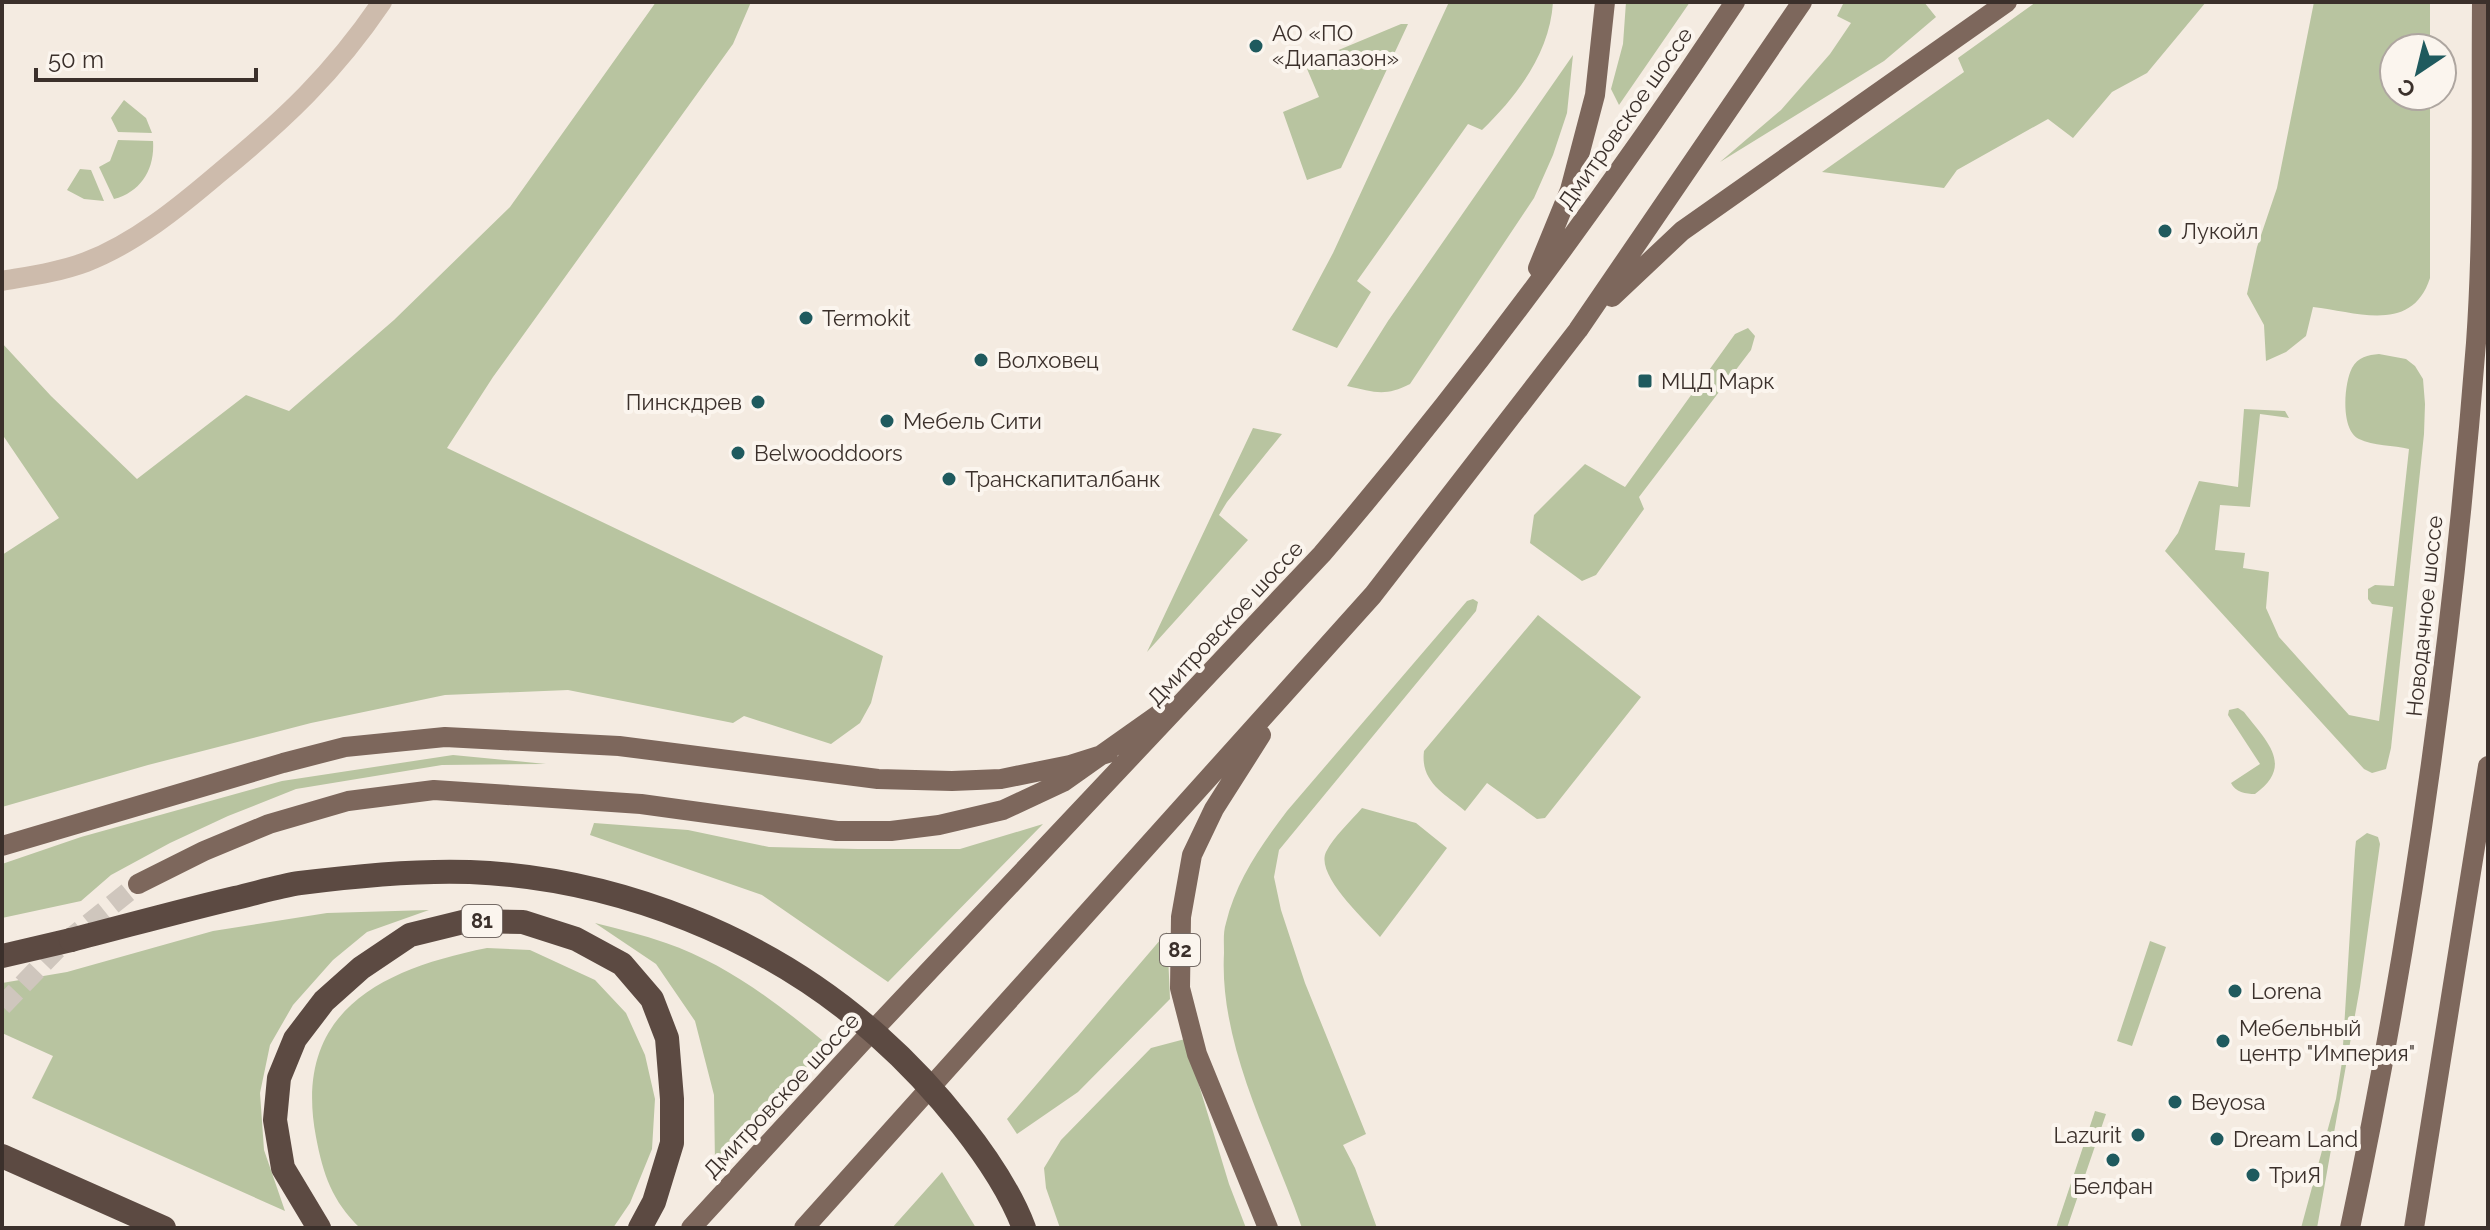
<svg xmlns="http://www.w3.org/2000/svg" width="2490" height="1230" viewBox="0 0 2490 1230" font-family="Raleway,sans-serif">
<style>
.green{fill:#b8c4a0}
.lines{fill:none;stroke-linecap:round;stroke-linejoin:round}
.major-tunnel{stroke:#cfc6bd;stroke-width:20;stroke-dasharray:20 10;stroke-linecap:butt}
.minor{stroke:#cdbbac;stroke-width:20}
.major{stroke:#7d675c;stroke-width:20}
.highway{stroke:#5c4a42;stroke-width:24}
.highway-bridge{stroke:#5c4a42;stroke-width:24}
.poi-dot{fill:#1f5a5e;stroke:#fbf5ee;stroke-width:3}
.labels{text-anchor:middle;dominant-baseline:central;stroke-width:8;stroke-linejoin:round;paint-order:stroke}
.shield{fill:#fbf5ee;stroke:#756b66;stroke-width:2}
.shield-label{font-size:20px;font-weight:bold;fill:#3b302b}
.poi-label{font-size:22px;fill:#3b302b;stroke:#fbf5ee;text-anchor:start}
.street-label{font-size:22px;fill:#3b302b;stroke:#fbf5ee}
</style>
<rect width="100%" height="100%" fill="#f4ebe1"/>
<!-- green -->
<path class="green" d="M656 2H751L733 44 493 377 447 448 883 656 871 703 860 723 831 744 744 716 733 723 568 690 445 695 311 723 148 765 2 807V555L59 518 2 434V343L51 396 137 479 246 395 289 411 394 320 510 207Z
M1449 2H1553C1550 53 1517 96 1482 130L1468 124 1357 281 1371 292 1337 348 1292 330 1333 253Z
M1626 2H1690L1619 105 1611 89 1623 44Z
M1844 2H1924L1936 17 1884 61 1720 162 1781 110 1830 54 1851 23 1837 16Z
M2036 2H2206L2147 73 2112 92 2073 138 2048 119 1957 170 1944 188 1822 172 1964 72 1958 58Z
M2314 2H2430V48H2394V96H2430V278C2412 334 2357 312 2313 307L2306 336 2286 352 2266 361 2264 325 2247 294 2257 247 2277 188Z
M1401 24H1408L1341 168 1307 180 1283 112 1319 97 1305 64Z
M1573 55 1567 113 1553 155 1534 198 1410 384C1385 397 1374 392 1347 386L1388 321Z
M124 100 146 118 152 133 118 132 111 118Z
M118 140 153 141C155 169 141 192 114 199L99 167 110 161Z
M80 169 91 170 104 201 84 199 67 190Z
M1748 328 1755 336 1751 350 1639 497 1644 509 1596 575 1582 581 1530 543 1534 515 1585 464 1625 487 1735 334Z
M2379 354 2406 359 2415 366 2423 379 2425 404 2424 434 2391 748 2386 769 2372 773 2364 769 2165 551 2178 533 2199 481 2238 487 2244 409 2285 411 2289 418 2260 414 2250 507 2220 505 2215 550 2245 553 2243 568 2269 572 2266 608 2279 637 2349 715 2379 721 2393 607 2372 604 2368 599V589L2375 585 2394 586 2409 449C2394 445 2373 446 2359 439 2340 430 2344 383 2352 368 2358 357 2368 355 2379 354Z
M1253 428 1282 434 1227 502 1219 515 1248 540 1147 652Z
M1473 599 1478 602 1476 611 1279 850 1274 877 1281 910 1305 983 1366 1134 1343 1145 1355 1168 1377 1228H1302C1272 1141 1219 1046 1224 953 1224 943 1223 932 1226 923 1236 881 1261 845 1287 811L1467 601Z
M1538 615 1641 697 1545 818 1537 819 1487 783 1465 811C1444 793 1420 782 1424 751Z
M2238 708 2244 712C2266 741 2295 765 2255 794 2246 794 2235 792 2231 783L2260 764 2228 715 2229 710Z
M453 755 546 764 442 765 296 789 228 816 170 843 111 875 81 901 2 918V864L81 837 282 781Z
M1362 808 1416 823 1447 848 1380 937C1365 920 1315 875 1326 852 1334 836 1351 821 1362 808Z
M594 823 688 830 769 847 858 849H960L1043 824 888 982 762 895 590 835Z
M2367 833 2378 837 2380 844 2360 987 2317 1228H2301L2336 1099 2342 1062 2355 850 2356 841Z
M429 910 367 932 333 960 293 1005 270 1045 260 1093 264 1150 285 1211 32 1098 53 1056 2 1033V983L67 972 213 931 327 913Z
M595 923C619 929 643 935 666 943 727 964 780 1005 828 1045L715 1164 714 1095 695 1021 656 964Z
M1167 932 1170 999 1078 1092 1017 1134 1007 1119Z
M2150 941 2166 947 2132 1046 2117 1041Z
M487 948 530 950 595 980 626 1013 645 1055 655 1099 652 1149 630 1203 613 1228H360C332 1201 323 1174 316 1137 292 1011 382 969 487 948Z
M1185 1039 1229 1184 1246 1228H1060L1046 1188 1044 1168 1061 1140 1151 1048Z
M2095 1111 2106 1114 2067 1228H2056Z
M942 1172 976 1228H892Z"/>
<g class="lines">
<!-- major-tunnel -->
<path class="major-tunnel" d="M2 1006 56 950 138 884"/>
<!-- minor -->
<path class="minor" d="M2 281C30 276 59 272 86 262 135 243 178 208 218 174 284 120 334 73 382 2"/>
<!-- major -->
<path class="major" d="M1538 268 1570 190 1595 95 1605 2
M1612 297 1682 231 2007 2
M1261 735 1214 809 1192 855 1181 917 1180 988 1197 1054 1268 1228
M2 846 283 763 345 747 445 737 619 746 878 779 952 781 1001 779 1070 765 1108 753
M138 884 204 851 269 824 348 801 434 790 641 804 837 831H891L939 825 1003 810 1063 782 1165 710
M691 1228 862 1042 1322 554C1471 380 1608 193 1735 2
M804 1228 1373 595 1578 330 1802 2
M2350 1228C2412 937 2453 640 2476 343 2484 230 2481 115 2482 2
M2414 1228 2488 766"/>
<!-- highway -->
<path class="highway" d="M2 956 71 940
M2 1156 164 1228
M319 1228 283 1168 275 1120 279 1078 295 1039 324 1001 361 968 410 935 467 921 523 922 576 939 622 964 652 999 667 1038 672 1099V1143L654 1202 640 1228"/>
<!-- highway-bridge -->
<path class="highway-bridge" d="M71 940C126 926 180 911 235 898 257 893 279 886 300 883 355 876 414 870 470 872 618 878 769 938 878 1036 931 1083 999 1162 1024 1228"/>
</g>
<!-- markers -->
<g class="poi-dot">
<circle cx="1256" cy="46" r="8"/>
<circle cx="2165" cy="231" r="8"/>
<circle cx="806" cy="318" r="8"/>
<circle cx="981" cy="360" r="8"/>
<rect x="1637" y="373" width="16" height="16" rx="4"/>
<circle cx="758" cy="402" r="8"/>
<circle cx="887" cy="421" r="8"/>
<circle cx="738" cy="453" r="8"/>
<circle cx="949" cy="479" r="8"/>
<circle cx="2235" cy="991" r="8"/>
<circle cx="2223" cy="1041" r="8"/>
<circle cx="2175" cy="1102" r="8"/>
<circle cx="2138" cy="1135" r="8"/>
<circle cx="2217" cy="1139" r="8"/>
<circle cx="2113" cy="1160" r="8"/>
<circle cx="2253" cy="1175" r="8"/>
</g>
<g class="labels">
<!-- shield labels -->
<g class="shield">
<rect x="462" y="905" width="40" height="32" rx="6"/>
<rect x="1160" y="934" width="40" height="32" rx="6"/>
</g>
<g class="shield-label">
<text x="482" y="921">81</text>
<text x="1180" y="950">82</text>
</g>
<!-- poi labels -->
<g class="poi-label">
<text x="1272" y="33">АО «ПО<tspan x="1272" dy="25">«Диапазон»</tspan></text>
<text x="2181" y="231">Лукойл</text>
<text x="822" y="318">Termokit</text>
<text x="997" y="360">Волховец</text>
<text x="1661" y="381">МЦД Марк</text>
<text x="742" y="402" text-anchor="end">Пинскдрев</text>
<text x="903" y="421">Мебель Сити</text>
<text x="754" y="453">Belwooddoors</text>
<text x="965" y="479">Транскапиталбанк</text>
<text x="2251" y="991">Lorena</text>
<text x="2239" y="1028">Мебельный<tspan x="2239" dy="25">центр "Империя"</tspan></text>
<text x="2191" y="1102">Beyosa</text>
<text x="2122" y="1135" text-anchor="end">Lazurit</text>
<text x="2233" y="1139">Dream Land</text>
<text x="2269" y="1175">ТриЯ</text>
<text x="2113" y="1186" text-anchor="middle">Белфан</text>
</g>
<!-- street labels -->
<g class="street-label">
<text transform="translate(1625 118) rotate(-55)">Дмитровское шоссе</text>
<text transform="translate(2424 616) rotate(-84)">Новодачное шоссе</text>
<text transform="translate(1225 623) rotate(-47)">Дмитровское шоссе</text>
<text transform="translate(781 1095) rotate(-47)">Дмитровское шоссе</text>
</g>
</g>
<!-- border -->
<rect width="2490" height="1230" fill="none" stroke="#3b302b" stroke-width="8"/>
<!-- north arrow -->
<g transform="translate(2418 72) rotate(215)"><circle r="38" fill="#fbf5ee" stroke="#aea6a0" stroke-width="2"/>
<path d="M0-6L14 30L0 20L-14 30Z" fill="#1f5a5e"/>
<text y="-12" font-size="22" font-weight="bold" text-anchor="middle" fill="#3b302b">С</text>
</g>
<!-- scale -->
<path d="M36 68v12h220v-12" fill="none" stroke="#3b302b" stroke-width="4"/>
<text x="48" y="68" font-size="24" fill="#3b302b" stroke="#fbf5ee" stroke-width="6" paint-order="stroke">50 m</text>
</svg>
